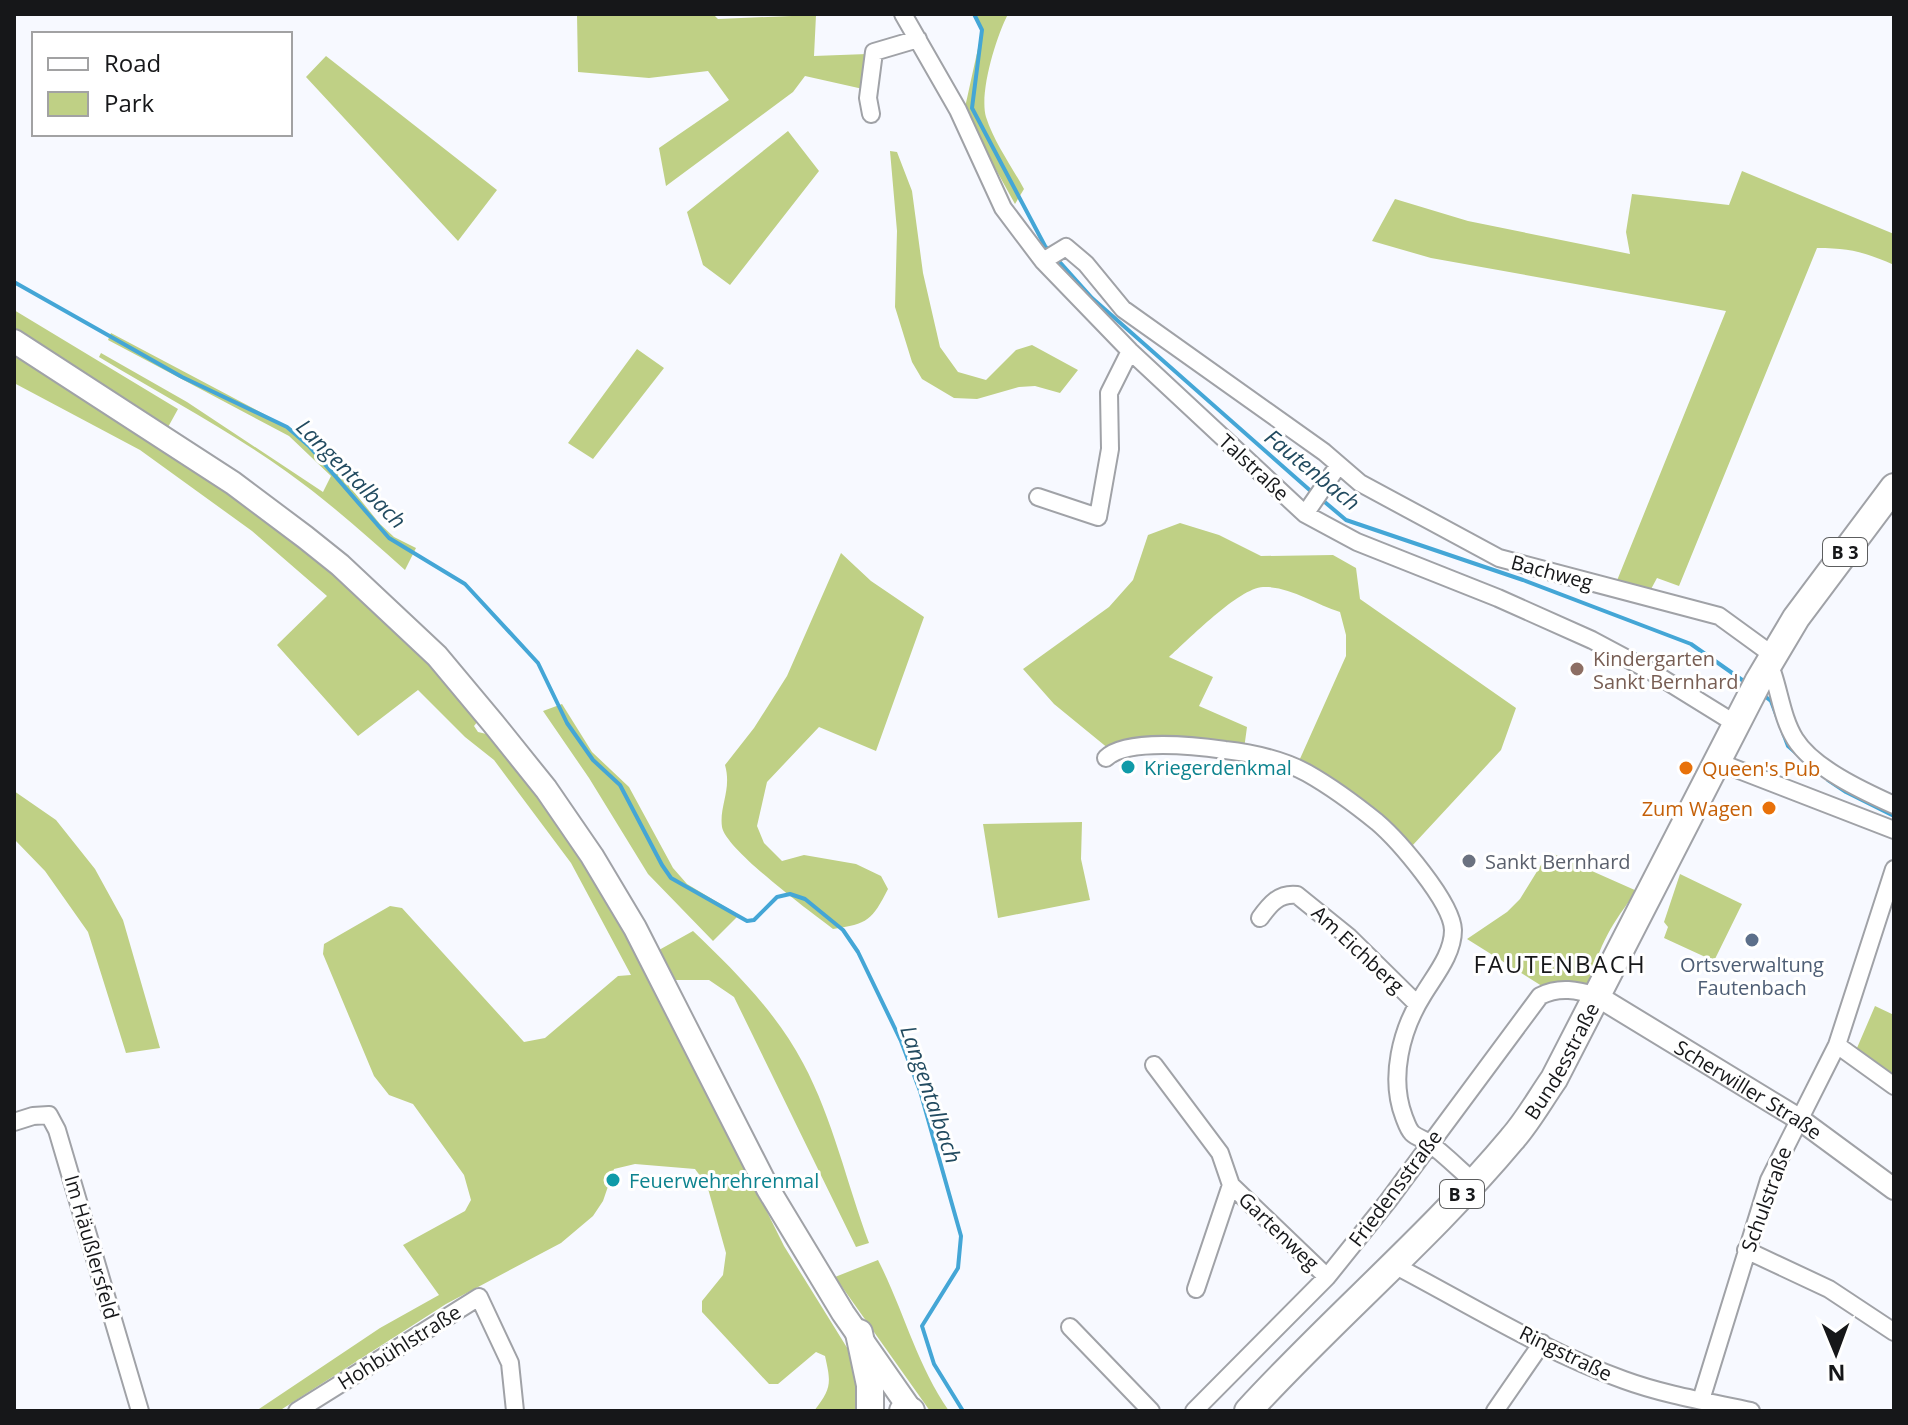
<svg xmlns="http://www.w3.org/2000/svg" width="1908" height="1425" viewBox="0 0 1908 1425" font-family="'Open Sans',sans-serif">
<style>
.green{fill:#bfd085}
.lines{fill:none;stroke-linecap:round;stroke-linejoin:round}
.stream{stroke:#44a6d6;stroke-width:4}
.minor-casing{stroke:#a0a2a7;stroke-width:20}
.tertiary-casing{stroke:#a0a2a7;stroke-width:24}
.secondary-casing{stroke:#a0a2a7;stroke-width:26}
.primary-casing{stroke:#a0a2a7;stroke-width:30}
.minor{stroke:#fff;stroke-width:16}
.tertiary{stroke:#fff;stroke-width:20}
.secondary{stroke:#fff;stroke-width:22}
.primary{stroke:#fff;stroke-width:26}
.education-dot{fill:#8d6e63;stroke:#fff;stroke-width:3}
.culture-dot{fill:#0f9aa8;stroke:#fff;stroke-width:3}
.food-dot{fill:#e8710a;stroke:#fff;stroke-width:3}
.worship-dot{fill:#6b7280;stroke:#fff;stroke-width:3}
.service-dot{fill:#5c6f8a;stroke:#fff;stroke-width:3}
.labels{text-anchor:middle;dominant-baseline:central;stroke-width:6;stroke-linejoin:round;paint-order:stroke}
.shield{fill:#fff;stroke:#5c5d5e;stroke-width:2}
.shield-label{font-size:18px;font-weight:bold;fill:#161719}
.street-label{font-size:20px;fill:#161719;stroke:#fff}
.education-label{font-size:20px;fill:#785e54;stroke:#fff;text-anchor:start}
.culture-label{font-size:20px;fill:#0d838f;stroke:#fff;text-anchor:start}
.food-label{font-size:20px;fill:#c56008;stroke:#fff;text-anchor:start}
.worship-label{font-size:20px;fill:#5b616d;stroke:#fff;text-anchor:start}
.service-label{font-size:20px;fill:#4e5e75;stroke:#fff}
.water-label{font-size:22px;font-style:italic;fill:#224b60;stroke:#fff}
.quarter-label{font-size:24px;letter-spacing:2px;fill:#161719;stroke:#fff}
</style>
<rect width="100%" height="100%" fill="#f7f9ff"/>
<!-- green -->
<path class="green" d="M577 14H713L718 19 816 15 814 56 867 54 863 89 805 76 793 92 666 186 659 148 729 100 708 71 649 78 578 72Z
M974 14H1008C996 37 979 93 986 117 994 142 1012 167 1024 189L1015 204 964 112 982 30Z
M326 56 497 190 458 241 306 77Z
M788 131 819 171 730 285 703 265 687 212Z
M890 151 897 152 912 191 923 273 940 347 958 372 986 380 1016 350 1032 345 1078 370 1060 393 1035 386 1019 387 977 399 954 398 922 379 912 362 895 307 897 231Z
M1742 171 1894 234V265C1865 252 1849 248 1817 248L1679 586 1657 578 1650 591 1616 583 1726 311 1431 258 1372 241 1395 199 1468 221 1630 254 1626 232 1632 194 1729 205Z
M14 310 178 409 167 429 14 332Z
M111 333 294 430 346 482 380 524 394 537 416 548 405 570C367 536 329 502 287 472 227 429 162 395 99 357L101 353 187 402 323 492 331 476 289 436 108 340Z
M637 349 664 368 593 459 568 443Z
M14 353C162 448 317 537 437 668 452 684 464 704 478 721L474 726 478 732 495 736 580 854 654 984 784 1246 859 1367 864 1411H814C832 1388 831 1383 825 1356L816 1352 778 1384H769L702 1312V1301L723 1275 726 1253 707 1185 695 1169 635 1164 614 1169 603 1201 593 1216 561 1243 446 1304 279 1411H256L380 1328 439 1295 403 1245 465 1211 471 1200 464 1175 413 1104 389 1095 374 1076 323 954 324 944 390 906 402 908 524 1042 545 1038 618 976 631 975 571 863 494 760 465 737 418 690 358 736 277 645 327 596 252 531 140 450 14 383Z
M1180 523 1219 535 1261 556 1333 555 1356 568 1360 599 1516 708 1501 750 1412 846 1299 761 1346 656V635L1340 612C1315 604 1289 586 1263 587 1239 588 1188 640 1169 657L1213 677 1199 706 1247 727 1244 749H1109L1054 704 1023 669 1109 607 1133 580 1148 535Z
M841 553 871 581 924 617 876 751 819 727 767 782 757 826 764 843 782 861 804 855 856 864 881 876 888 889C872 920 868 924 833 929 812 913 726 850 722 827 719 806 732 790 725 765L754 728 787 676Z
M562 704 592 752 629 787 673 868 687 884 739 915 713 941 648 874 589 778 543 711Z
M14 791 56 820 95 869 123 920 160 1048 126 1053 88 932 45 871 14 839Z
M1082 822 1081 859 1090 900 998 918 983 824Z
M1549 852 1637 891C1612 923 1599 945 1589 985L1545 988 1467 939 1507 912 1520 899Z
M1680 874 1742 904 1714 961 1664 938 1668 927 1664 922Z
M693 931C734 970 776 1012 803 1063 833 1119 847 1184 869 1243L856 1247 734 997 709 980H673L659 950Z
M1875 1006 1894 1015V1076L1857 1048Z
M878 1260C904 1311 916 1363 949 1411H930L835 1277Z"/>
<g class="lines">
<!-- stream -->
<path class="stream" d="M974 14 982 30 972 108 1045 246 1051 253
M1057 259 1092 298 1313 493
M14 282 182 377 287 427 309 446 389 538 465 584 538 663 567 723 593 760 620 785 662 865 671 878 747 921 754 920 777 897 790 894 805 899 843 930 858 952 901 1041 920 1091 961 1236 958 1268 922 1326 934 1364 963 1411
M1320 498 1346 520 1523 580 1691 644 1745 682
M1762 694 1771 701 1788 746 1821 775
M1828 780 1846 792 1894 816"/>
<defs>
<path id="minor" d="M903 14 958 110 1003 208 1043 261 1130 351 1305 514 1357 542 1498 598 1592 640 1652 672 1736 724
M871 114 868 98 874 52 918 39
M1043 261 1066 247 1086 264 1123 309 1324 452 1360 483 1499 558 1719 616 1774 656
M1038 497 1098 517 1110 449 1109 393 1130 351
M1305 514 1338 466
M1766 669 1773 674C1780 695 1783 720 1795 739 1813 768 1863 791 1894 805
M1106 758C1127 738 1197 746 1225 750 1252 753 1283 760 1307 773 1330 786 1356 805 1377 822 1398 840 1452 902 1453 930 1453 954 1435 975 1423 995 1401 1030 1389 1078 1404 1117 1406 1122 1408 1129 1412 1133 1416 1137 1423 1139 1428 1142 1444 1154 1459 1169 1474 1182
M1718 760 1726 765 1894 830
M1260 918C1270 904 1279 893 1297 895L1349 937 1417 1004
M1837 1045 1894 1086
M1154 1065 1220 1153 1231 1185 1327 1277
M14 1122 33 1116 49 1115 57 1130 140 1411
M1746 1250 1829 1289 1894 1332
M1392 1264C1467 1303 1545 1352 1624 1380 1665 1395 1709 1402 1751 1411
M1196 1289 1231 1185
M1070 1327 1151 1411
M1701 1400 1769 1180 1837 1045 1894 869
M297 1411 479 1297 510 1363 515 1411
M1194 1411 1327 1277 1388 1201 1540 996C1559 986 1578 990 1597 996
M1495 1411 1542 1343"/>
<g id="tertiary">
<path id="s1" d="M1597 996 1799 1119 1894 1189"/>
</g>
<path id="secondary" d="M14 341 233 483 305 537 340 565 437 656 493 723 546 789 592 856 635 928 768 1189 843 1313 910 1409"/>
<g id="primary">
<path d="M859 1333 870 1385V1411"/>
<path d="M903 1411H911"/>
<path id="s2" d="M1248 1411C1333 1318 1431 1236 1512 1139 1528 1121 1540 1099 1554 1079L1758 682 1796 618 1894 487"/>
</g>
</defs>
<!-- minor casing -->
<use href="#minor" class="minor-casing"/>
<!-- tertiary casing -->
<use href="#tertiary" class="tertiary-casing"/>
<!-- secondary casing -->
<use href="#secondary" class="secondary-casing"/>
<!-- primary casing -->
<use href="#primary" class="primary-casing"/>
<!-- minor -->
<use href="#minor" class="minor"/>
<!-- tertiary -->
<use href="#tertiary" class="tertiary"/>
<!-- secondary -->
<use href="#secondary" class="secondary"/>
<!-- primary -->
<use href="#primary" class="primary"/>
</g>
<!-- markers -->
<circle class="education-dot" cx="1577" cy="669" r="8"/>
<g class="culture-dot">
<circle cx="1128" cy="767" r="8"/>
<circle cx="613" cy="1180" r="8"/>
</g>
<g class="food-dot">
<circle cx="1686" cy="768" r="8"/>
<circle cx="1769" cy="808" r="8"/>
</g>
<circle class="worship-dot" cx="1469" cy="861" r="8"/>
<circle class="service-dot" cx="1752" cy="940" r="8"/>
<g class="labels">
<!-- shield labels -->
<g class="shield">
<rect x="1823" y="538" width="44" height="28" rx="6"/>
<rect x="1440" y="1180" width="44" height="28" rx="6"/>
</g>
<g class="shield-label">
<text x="1845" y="552">B 3</text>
<text x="1462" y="1194">B 3</text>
</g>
<!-- street labels -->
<g class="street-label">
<text transform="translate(1254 467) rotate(43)">Talstraße</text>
<text transform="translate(1552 572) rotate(15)">Bachweg</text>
<text transform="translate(1358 949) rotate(43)">Am Eichberg</text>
<text stroke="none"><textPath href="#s2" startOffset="472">Bundesstraße</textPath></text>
<text stroke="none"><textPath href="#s1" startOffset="178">Scherwiller Straße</textPath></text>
<text transform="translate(1395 1188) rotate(-53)">Friedensstraße</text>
<text transform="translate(1766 1199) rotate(-70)">Schulstraße</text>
<text transform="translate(1279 1231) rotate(44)">Gartenweg</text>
<text transform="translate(92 1247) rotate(74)">Im Häußlersfeld</text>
<text transform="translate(399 1347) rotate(-32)">Hohbühlstraße</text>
<text transform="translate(1566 1353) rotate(26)">Ringstraße</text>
</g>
<!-- education labels -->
<g class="education-label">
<text x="1593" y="658">Kindergarten<tspan x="1593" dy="23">Sankt Bernhard</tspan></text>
</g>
<!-- culture labels -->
<g class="culture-label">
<text x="1144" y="767">Kriegerdenkmal</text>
<text x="629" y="1180">Feuerwehrehrenmal</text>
</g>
<!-- food labels -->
<g class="food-label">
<text x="1702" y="768">Queen's Pub</text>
<text x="1753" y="808" text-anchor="end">Zum Wagen</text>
</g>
<!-- worship labels -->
<g class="worship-label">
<text x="1485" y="861">Sankt Bernhard</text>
</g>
<!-- service labels -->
<g class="service-label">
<text x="1752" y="964">Ortsverwaltung<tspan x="1752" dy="23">Fautenbach</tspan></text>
</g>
<!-- water labels -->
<g class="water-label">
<text transform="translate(1313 469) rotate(39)">Fautenbach</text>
<text transform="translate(352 473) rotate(45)">Langentalbach</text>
<text transform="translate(932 1094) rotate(71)">Langentalbach</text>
</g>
<!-- quarter labels -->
<g class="quarter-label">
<text x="1560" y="963">FAUTENBACH</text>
</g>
</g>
<!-- border -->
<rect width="1908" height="1425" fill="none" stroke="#161719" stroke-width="32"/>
<!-- legend -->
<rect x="32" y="32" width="260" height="104" fill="#ffffff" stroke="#a2a2a3" stroke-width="2"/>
<rect x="48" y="58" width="40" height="12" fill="#ffffff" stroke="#a2a2a3" stroke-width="2"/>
<text x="104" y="72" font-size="24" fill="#161719">Road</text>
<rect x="48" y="92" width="40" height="24" fill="#bfd085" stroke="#a2a2a3" stroke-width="2"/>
<text x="104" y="112" font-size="24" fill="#161719">Park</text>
<!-- north arrow -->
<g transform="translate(1836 1353) rotate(179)" stroke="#ffffff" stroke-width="6" paint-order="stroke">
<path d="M0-6L14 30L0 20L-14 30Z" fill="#161719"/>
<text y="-12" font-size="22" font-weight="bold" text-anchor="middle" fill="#161719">N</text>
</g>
</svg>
